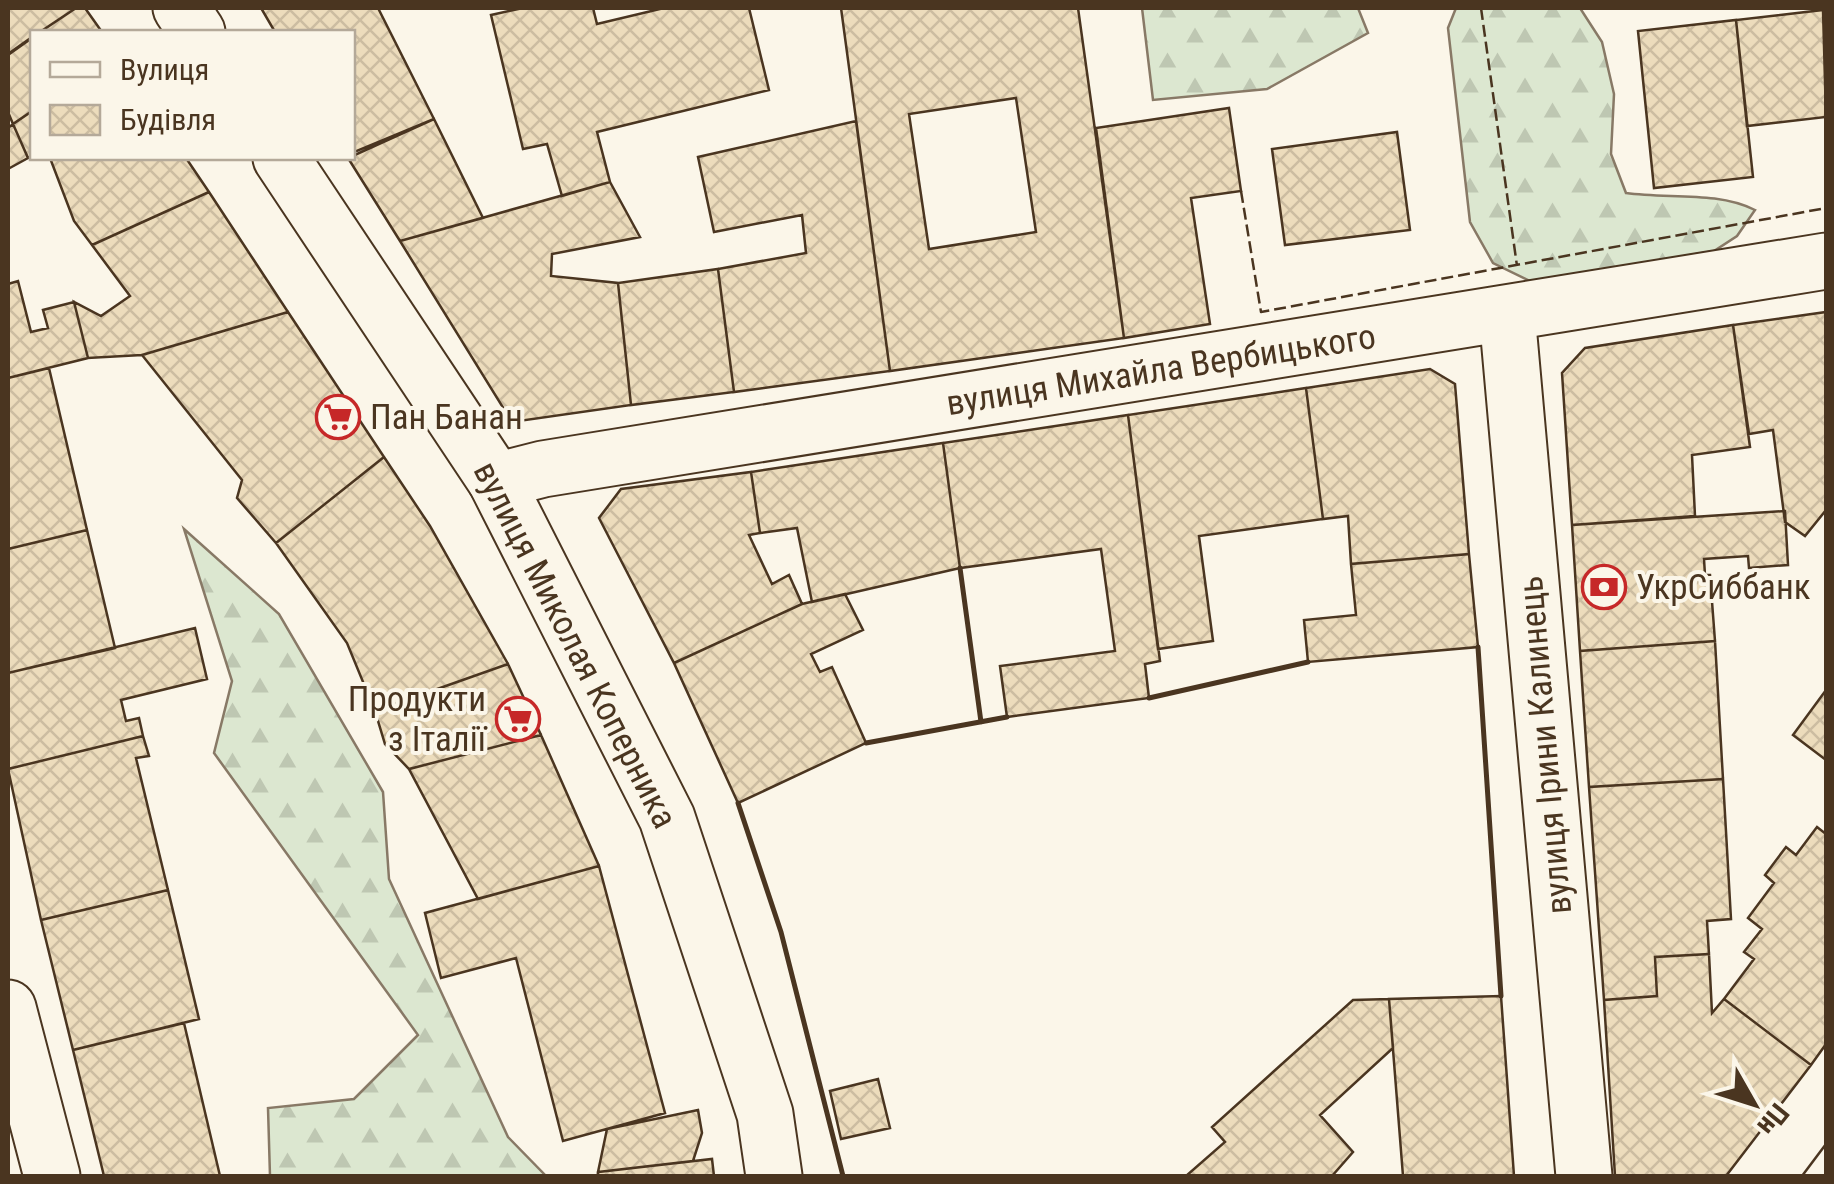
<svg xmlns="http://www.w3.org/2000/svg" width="1834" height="1184" viewBox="0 0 1834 1184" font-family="'Roboto Condensed',sans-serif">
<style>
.forest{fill:url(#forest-firs);stroke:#887966;stroke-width:2.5}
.building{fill:url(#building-cross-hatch);stroke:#4a3520;stroke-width:2.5;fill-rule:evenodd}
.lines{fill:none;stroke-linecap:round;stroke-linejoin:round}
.minor-casing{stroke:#4a3520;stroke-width:59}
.secondary-casing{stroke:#4a3520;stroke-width:59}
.minor{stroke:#fbf6e9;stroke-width:55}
.secondary{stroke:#fbf6e9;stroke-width:55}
.tram{stroke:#4a3520;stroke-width:2.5}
.fence{stroke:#4a3520;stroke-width:2.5;stroke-dasharray:12 5;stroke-linecap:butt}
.wall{stroke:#4a3520;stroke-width:5}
.labels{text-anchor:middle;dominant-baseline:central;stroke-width:8;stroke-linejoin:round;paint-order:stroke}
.street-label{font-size:35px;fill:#4a3520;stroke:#fbf6e9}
.poi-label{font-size:35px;fill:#4a3520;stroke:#fbf6e9;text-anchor:start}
</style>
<defs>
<pattern id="forest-firs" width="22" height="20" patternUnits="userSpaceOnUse" patternTransform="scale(2.5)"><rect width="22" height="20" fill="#dce7d0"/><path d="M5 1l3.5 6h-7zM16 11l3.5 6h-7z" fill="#bec7b2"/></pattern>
<pattern id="building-cross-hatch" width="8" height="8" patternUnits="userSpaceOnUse" patternTransform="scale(2.5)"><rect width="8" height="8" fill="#ecdcbc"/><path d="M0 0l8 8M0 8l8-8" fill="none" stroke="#ccbda1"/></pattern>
</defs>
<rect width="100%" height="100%" fill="#fbf6e9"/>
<!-- forest -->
<path class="forest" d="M1142 8H1358L1368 33 1267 89 1153 100Z
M1456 8H1580L1602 42 1614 94 1611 154 1626 193C1668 199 1717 191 1755 210L1737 236 1714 251 1532 282 1493 263 1470 222 1448 28Z
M184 529 279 614 383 792 389 879 508 1137 546 1176H270L268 1108 354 1099 418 1035 214 753 232 681Z"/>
<!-- building -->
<path class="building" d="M8 8H76L40 32H32V37L8 54Z
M76 8H85L102 32H40Z
M261 8H378L434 119 352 153V32H275Z
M523 8H593L597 24 664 8H749L769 90 597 132 610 182 562 196 547 144 523 149 491 15Z
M841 8H1078L1124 338 890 371ZM1016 98 1036 232 929 249 909 114Z
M1823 10 1826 117 1747 126 1736 20Z
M1736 20 1753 177 1654 188 1638 31Z
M32 38V111L13 124 8 112V55Z
M1229 108 1241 191 1191 198 1210 324 1124 338 1096 128Z
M32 111V156L28 158 13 124Z
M434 119 483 218 400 241 348 158Z
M856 121 890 371 734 392 718 269 806 253 802 215 714 232 698 157Z
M13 124 28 158 8 169V128Z
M1397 132 1410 230 1285 245 1272 149Z
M50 158H186L209 192 92 245 74 221Z
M610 182 640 237 552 254 551 276 618 283 631 405 512 422 400 241Z
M209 192 288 312 142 355 88 358 74 302 101 316 130 296 92 245Z
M718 269 734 392 631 405 618 283Z
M18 281 31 332 48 328 43 310 74 302 88 358 8 378V284Z
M288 312 384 457 276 543 237 498 242 480 142 355Z
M1826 312V510L1805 536 1785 522 1773 430 1749 434 1733 325Z
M1733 325 1750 447 1692 455 1695 516 1572 525 1562 373 1585 348Z
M49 368 87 530 8 549V378Z
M1430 369 1455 384 1469 554 1351 564 1348 516 1323 519 1306 388Z
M1306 388 1323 519 1199 536 1213 641 1158 649 1128 415Z
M1128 415 1160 661 1145 664 1149 698 1007 717 1000 666 1115 651 1101 549 960 568 943 443Z
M943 443 960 568 812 602 797 528 760 533 751 472Z
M384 457 430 526 508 664 375 711 347 643 276 543Z
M751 472 760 533 749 535 772 584 789 575 802 604 674 663 599 518 621 489Z
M1785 511 1788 565 1749 568 1748 556 1704 559 1705 575H1710L1715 641 1580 651 1572 525Z
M87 530 115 648 8 673V549Z
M1469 554 1478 647 1308 662 1304 620 1356 615 1351 564Z
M845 594 863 630 811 654 820 672 832 667 866 743 738 803 674 663 802 604Z
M195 628 207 679 121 700 126 721 139 718 143 736 8 769V673Z
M1715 641 1723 779 1589 787 1580 651Z
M508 664 541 735 409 769 385 744 375 711Z
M1826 690V760L1793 735Z
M541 735 599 866 478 899 409 769Z
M143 736 149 756 136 758 168 890 41 920 8 769Z
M1723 779 1731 919 1707 921 1709 954 1655 957 1657 996 1604 1000 1589 787Z
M1817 827 1826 834V1044L1811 1065 1724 999 1754 959 1744 952 1762 929 1748 918 1774 883 1765 875 1786 847 1796 855Z
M599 866 665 1113 563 1141 516 958 441 978 425 913Z
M168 890 199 1019 73 1050 41 920Z
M1709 954 1712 1013 1724 999 1811 1065 1726 1176H1615L1604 1000 1657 996 1655 957Z
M1501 996 1514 1176H1403L1389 999Z
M1389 999 1393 1048 1320 1115 1353 1152 1332 1176H1186L1225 1142 1212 1127 1353 1000Z
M184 1023 220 1176H104L73 1050Z
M878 1079 890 1128 841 1139 830 1091Z
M698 1110 702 1133 693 1161 598 1172 607 1129Z
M712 1159 714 1176H598V1172Z"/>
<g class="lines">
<defs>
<path id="minor" d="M1507 314 1584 1176
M496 481 543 469 1826 261
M8 1008 52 1176"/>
<path id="secondary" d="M181 8 197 32
M281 158 496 481 667 818 765 1114 774 1176"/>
</defs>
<!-- minor casing -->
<use href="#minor" class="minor-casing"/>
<!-- secondary casing -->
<use href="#secondary" class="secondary-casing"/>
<!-- minor -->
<use href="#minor" class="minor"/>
<!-- secondary -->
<use href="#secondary" class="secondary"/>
<!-- tram -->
<path class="tram" d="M1802 1176 1826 1144"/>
<!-- fence -->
<path class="fence" d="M1481 8 1517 266
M1241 191 1261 312 1826 208"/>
<!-- wall -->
<path class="wall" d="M960 568 981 722
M1478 647 1501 996
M1149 698 1308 662
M866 743 1007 717
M738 803 781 932 843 1176"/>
</g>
<!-- icons -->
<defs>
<symbol id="supermarket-ring" viewBox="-11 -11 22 22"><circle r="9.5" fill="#fbf6e9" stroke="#c62828" stroke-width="1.5"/><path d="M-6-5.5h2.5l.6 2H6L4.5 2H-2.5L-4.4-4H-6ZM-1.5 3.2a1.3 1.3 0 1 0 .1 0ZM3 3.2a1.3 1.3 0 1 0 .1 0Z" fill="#c62828"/></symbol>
<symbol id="bank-ring" viewBox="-11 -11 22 22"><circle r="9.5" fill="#fbf6e9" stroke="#c62828" stroke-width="1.5"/><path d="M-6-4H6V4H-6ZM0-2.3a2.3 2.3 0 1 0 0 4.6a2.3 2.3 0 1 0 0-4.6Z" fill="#c62828"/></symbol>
</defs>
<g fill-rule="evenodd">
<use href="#supermarket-ring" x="313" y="392" width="50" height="50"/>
<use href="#bank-ring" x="1579" y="562" width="50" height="50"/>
<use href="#supermarket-ring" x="493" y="694" width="50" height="50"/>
</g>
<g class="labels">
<!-- street labels -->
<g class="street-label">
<text transform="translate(1161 370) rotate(-9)">вулиця Михайла Вербицького</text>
<text transform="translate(575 645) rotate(63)">вулиця Миколая Коперника</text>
<text transform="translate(1545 745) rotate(-95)">вулиця Ірини Калинець</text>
</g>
<!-- poi labels -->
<g class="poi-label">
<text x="370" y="417">Пан Банан</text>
<text x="1636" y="587">УкрСиббанк</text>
<text x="486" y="699" text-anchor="end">Продукти<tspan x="486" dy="40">з Італії</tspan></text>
</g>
</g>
<!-- border -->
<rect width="1834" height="1184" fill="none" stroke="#4a3520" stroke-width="20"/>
<!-- legend -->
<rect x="30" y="30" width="325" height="130" fill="#fbf6e9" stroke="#b4a999" stroke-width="2.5"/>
<rect x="50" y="62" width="50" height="15" fill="#fbf6e9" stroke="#b4a999" stroke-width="2.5"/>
<text x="120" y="80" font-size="30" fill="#4a3520">Вулиця</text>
<rect x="50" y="105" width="50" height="30" fill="url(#building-cross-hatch)" stroke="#b4a999" stroke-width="2.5"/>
<text x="120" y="130" font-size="30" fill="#4a3520">Будівля</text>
<!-- north arrow -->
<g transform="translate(1754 1104) rotate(129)" stroke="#fbf6e9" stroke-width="8" paint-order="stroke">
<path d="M0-8L18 38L0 25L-18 38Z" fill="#4a3520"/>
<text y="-15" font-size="28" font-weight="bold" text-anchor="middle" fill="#4a3520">Пн</text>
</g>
</svg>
